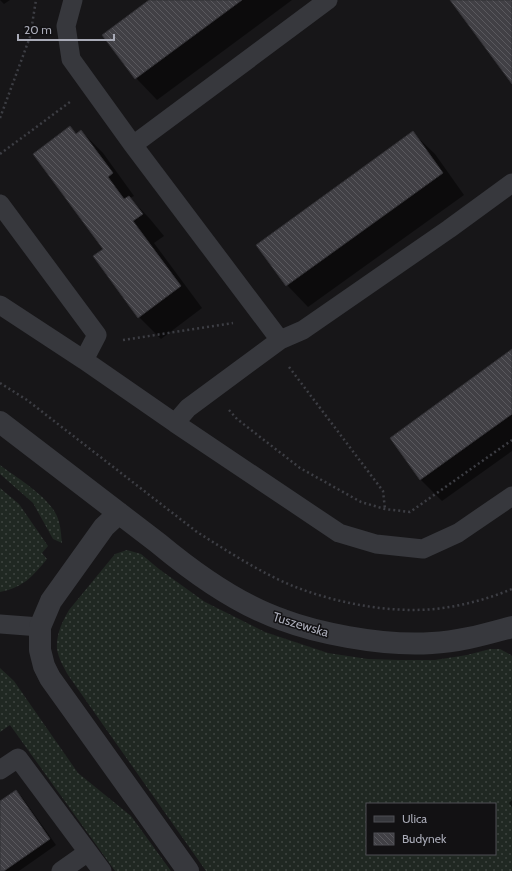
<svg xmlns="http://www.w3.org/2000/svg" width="512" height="871" viewBox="0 0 512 871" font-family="Cabin,sans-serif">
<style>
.grass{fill:url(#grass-dots);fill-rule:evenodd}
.shadow{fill:#0007}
.building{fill:url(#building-back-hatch);stroke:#313034}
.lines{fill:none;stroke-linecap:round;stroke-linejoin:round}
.path{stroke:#3d3e44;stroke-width:2.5;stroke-dasharray:2 3;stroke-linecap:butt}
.service{stroke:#37383d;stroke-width:19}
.minor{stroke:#37383d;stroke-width:22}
.labels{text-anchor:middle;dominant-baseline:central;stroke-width:3;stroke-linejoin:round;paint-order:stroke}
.street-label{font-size:13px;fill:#a9abb7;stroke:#121113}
</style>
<defs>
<pattern id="grass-dots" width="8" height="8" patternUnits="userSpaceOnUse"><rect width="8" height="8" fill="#202822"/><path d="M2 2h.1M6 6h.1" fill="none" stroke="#3e4440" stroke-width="1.8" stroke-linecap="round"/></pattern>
<pattern id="building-back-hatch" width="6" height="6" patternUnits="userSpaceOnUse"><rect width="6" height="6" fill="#414045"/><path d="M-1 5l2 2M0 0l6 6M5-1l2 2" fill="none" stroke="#5a595e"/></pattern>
</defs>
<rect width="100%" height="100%" fill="#171618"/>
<!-- grass -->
<path class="grass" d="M0 465C18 479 54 499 59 522 61 529 61 536 62 543L53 539 33 503 0 474Z
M0 488 19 504 48 546 42 553 47 559C32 577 24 587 0 592Z
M127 550 141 554 159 569 205 602 265 632 328 653 368 659 399 660H435L467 655 490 649H500L511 655 512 656V871H206L68 675C64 668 58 657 57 649 56 635 62 622 69 610L115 554ZM367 804H495V854H367Z
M0 668 14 681 78 773 131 816 171 871H115L10 725 0 732Z"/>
<!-- shadow -->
<path class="shadow" d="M0 0H10L4 4Z
M151 0H292L157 100 136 78Z
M70 127 77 134 81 131 103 153 134 196 130 198 150 219 164 236 154 243 202 308 161 339 139 317 94 256 104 249Z
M413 133 435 154 464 195 308 307 287 285Z
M512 351V451L442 501 420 479Z
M16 791 22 797 56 845 19 871H0V802Z
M512 800V807L509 803Z"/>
<!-- building -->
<path class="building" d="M149 0H242L135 79 102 35Z
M450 0H512V84Z
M70 126 76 134 81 130 113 173 108 177 124 199 129 196 143 214 133 221 181 286 138 318 93 256 103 249 33 154Z
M413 131 443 173 286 286 256 245Z
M512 349V414L420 480 390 438Z
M16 790 50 839 4 871H0V801Z"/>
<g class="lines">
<!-- path -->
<path class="path" d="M0 118 30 37 36 0
M0 154 70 102
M123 340 233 323
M289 367 383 491 385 509
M0 383 27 400 197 532C229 552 262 574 298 588 341 604 390 613 435 609 462 606 488 599 512 589
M229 410 237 419 300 468 361 502 385 509 410 512 512 440"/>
<!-- service -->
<path class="service" d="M133 145 328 0
M0 204 97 335 84 360
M0 305 84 360 175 423 188 408 280 340 133 145 71 59 66 26 73 0
M280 340 303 330 449 229 512 183
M175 423 339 533 376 544 423 549 458 533 512 496
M0 624 40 627
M0 770 18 758 88 852
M61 871 88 852 102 871"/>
<!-- minor -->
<path class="minor" d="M0 422 158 543C194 573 239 605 283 620 304 628 326 633 348 637 376 642 404 645 432 643 459 642 486 634 512 627
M119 513 104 527 51 601 40 627V650L44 666 50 678 188 871"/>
</g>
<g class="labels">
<!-- street labels -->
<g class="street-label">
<text transform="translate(301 624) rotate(17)">Tuszewska</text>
</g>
</g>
<!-- legend -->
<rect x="366" y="803" width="130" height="52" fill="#121113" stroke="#4e4f55"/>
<rect x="374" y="816" width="20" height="6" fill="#37383d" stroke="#4e4f55"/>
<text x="402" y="823" font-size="12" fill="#a9abb7">Ulica</text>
<rect x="374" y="833" width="20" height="12" fill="url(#building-back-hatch)" stroke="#4e4f55"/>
<text x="402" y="843" font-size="12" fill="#a9abb7">Budynek</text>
<!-- scale -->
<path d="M18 34v6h96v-6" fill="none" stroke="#a9abb7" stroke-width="2"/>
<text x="24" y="34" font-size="12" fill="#a9abb7" stroke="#121113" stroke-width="3" paint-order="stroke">20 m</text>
</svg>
